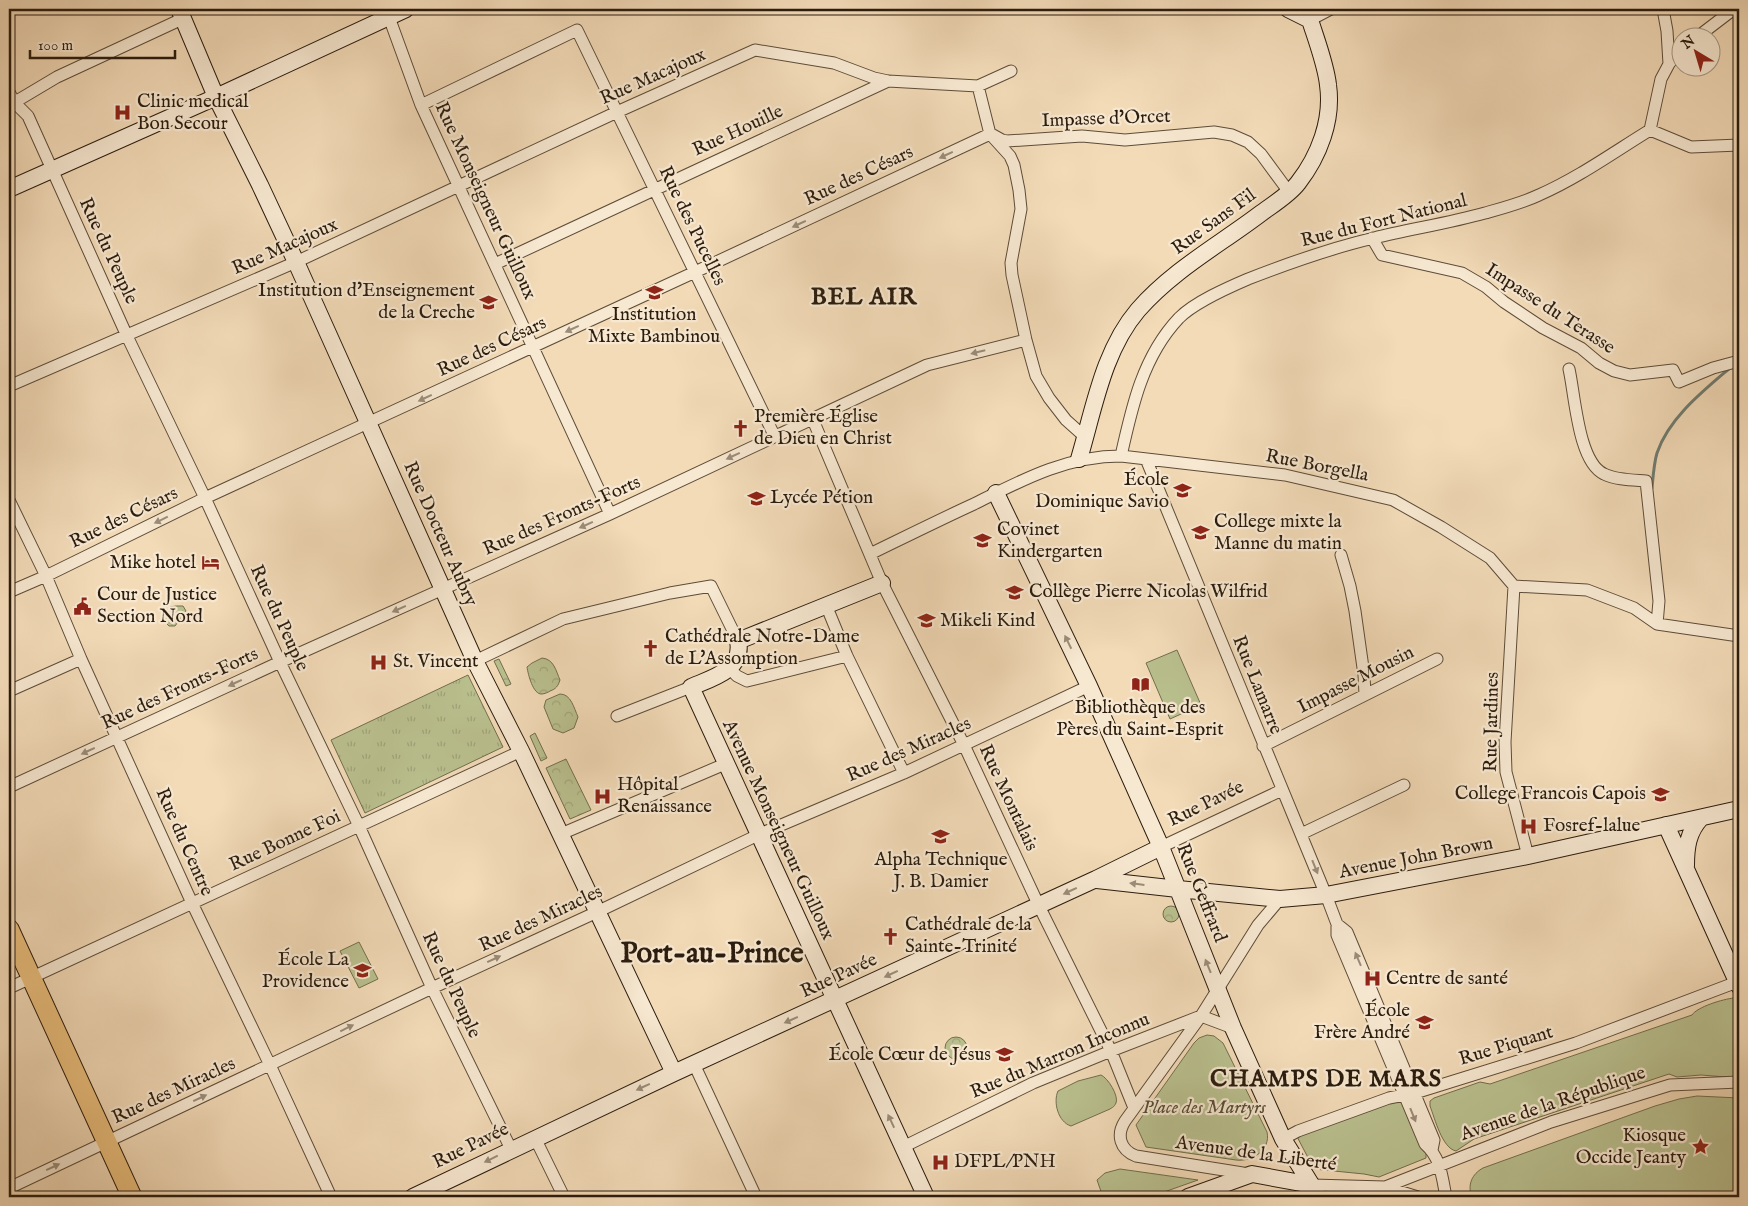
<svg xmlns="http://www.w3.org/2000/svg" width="1748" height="1206" viewBox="0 0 1748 1206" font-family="'IM FELL English',serif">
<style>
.grass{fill:url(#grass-tufts);stroke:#726e4e}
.forest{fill:url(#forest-crowns);stroke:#726e4e}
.park{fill:#bac08f;stroke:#726e4e}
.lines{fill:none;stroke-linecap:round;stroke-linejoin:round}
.stream{stroke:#6f7b71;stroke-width:3}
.street-casing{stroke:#5d4c38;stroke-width:13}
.secondary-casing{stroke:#2b1c0e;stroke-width:18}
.primary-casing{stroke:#2b1c0e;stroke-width:21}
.street{stroke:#f7e8d1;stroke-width:11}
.secondary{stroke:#f7e8d1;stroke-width:16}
.primary{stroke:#eabe7c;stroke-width:19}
.oneway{fill:#9b8c79}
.labels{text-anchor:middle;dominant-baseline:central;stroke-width:4.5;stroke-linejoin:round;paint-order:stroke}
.street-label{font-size:19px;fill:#2b1c0e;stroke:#f7e8d1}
.poi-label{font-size:19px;fill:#2b1c0e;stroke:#f7e8d1;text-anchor:start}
.park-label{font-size:19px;font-style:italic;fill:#564d35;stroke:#f7e8d1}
.district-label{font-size:24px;font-weight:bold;letter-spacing:1px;fill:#2b1c0e;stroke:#f7e8d1}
.town-label{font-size:29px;font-weight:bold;fill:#2b1c0e;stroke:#f7e8d1}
</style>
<defs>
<pattern id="grass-tufts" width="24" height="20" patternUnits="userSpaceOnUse" patternTransform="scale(1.25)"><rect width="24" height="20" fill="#bac08f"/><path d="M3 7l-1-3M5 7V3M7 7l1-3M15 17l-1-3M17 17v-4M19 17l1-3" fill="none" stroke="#a0a47a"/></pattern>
<pattern id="forest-crowns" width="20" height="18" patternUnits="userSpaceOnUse" patternTransform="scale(1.25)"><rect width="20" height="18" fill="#bac08f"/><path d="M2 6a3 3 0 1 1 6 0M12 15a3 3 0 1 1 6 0" fill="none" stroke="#a0a47a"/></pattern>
</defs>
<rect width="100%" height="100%" fill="#f3dbb8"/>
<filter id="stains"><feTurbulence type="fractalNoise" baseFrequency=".004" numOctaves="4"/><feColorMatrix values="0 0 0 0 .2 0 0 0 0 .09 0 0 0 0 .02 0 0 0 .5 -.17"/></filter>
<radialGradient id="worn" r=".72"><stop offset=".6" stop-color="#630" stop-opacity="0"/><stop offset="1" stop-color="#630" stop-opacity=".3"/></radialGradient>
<!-- grass -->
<path class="grass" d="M468 675 503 747 365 813 331 740Z"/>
<!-- forest -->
<path class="forest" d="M176 606H183L186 611 175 626H169L162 619 163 615 170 607Z
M542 658C554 659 556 671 560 680 558 686 556 689 550 691 549 692 544 694 542 694 533 695 528 674 527 667L532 663Z
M499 659 511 684 506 686 494 661Z
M560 694C571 694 574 708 578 717L574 728 563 733 553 729 544 707 546 700Z
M535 733 547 758 541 761 530 736Z
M566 759 591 810 570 819 546 768Z
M1163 914a8 8 0 1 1 16 0a8 8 0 1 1-16 0Z
M945 1048a11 11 0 1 1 22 0a11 11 0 1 1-22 0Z"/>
<!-- park -->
<path class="park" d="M1177 650 1201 705 1170 719 1146 663Z
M359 942 378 979 359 988 340 951Z
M1734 998 1739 1002V1078L1701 1075 1677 1077 1669 1074 1474 1139 1456 1151C1442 1148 1435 1119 1430 1106V1101L1434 1098 1480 1082 1490 1084 1692 1015C1697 1007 1723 999 1734 998Z
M1207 1035 1214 1036 1223 1043 1267 1132C1271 1150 1252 1162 1236 1160L1146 1147 1136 1125 1194 1043 1199 1038Z
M1101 1075C1108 1078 1119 1096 1116 1103 1114 1107 1113 1107 1110 1109L1071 1126C1058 1122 1053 1102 1058 1091L1078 1081Z
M1697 1096 1739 1098V1197H1472C1467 1185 1472 1174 1483 1168L1655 1106 1679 1099Z
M1406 1098 1426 1150V1158L1379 1177 1364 1174 1314 1169 1294 1131Z
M1120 1169 1198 1180 1150 1197H1103L1097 1180 1105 1173Z"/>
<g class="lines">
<!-- stream -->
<path class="stream" d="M1652 488C1653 477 1654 463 1657 453 1669 418 1703 391 1730 368"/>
<defs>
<path id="street" d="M386 9 421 105 610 514
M1663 9 1667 31 1669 64
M1310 20 1331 9
M1696 38 1734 9
M978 86 1011 71
M9 92 15 103 28 116 127 336 205 498 280 662 359 826 432 988 511 1149
M10 105 57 77 182 19
M421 105 577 30 775 437
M1650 130 1661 79 1669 64 1680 49
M993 135 1002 140 1007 141 1082 136 1125 140 1214 132 1232 135 1248 142 1261 154 1289 192
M1372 238 1382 255 1462 273 1486 287 1504 302 1543 328 1581 348 1599 363 1614 371 1630 375 1673 370 1679 382 1713 368 1739 361
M495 264 888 81
M1569 369C1575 395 1578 462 1604 474 1616 480 1633 480 1646 481L1659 601 1657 624
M9 386 296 262 617 112 755 50 834 63 874 78 888 81 978 86 990 134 1010 156 1014 165 1019 190 1021 209 1011 263 1012 275 1026 340 1036 376 1049 398 1066 420 1085 437
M813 420 882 583 964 745 1039 906 1111 1051 1134 1108
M1121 456C1132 406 1143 356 1179 318 1195 302 1227 288 1248 279 1289 263 1331 248 1374 238 1411 229 1449 223 1485 213 1503 208 1522 203 1539 195 1578 178 1614 152 1650 130L1691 147 1739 145
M1146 459 1326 895 1337 924V935L1425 1144C1441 1158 1442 1177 1446 1197
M9 500 46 576 81 659 192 903 270 1065 331 1197
M870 554C905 537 939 520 974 504 1022 480 1066 456 1121 456L1285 475 1393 500 1441 527 1490 558 1514 586 1587 590 1634 608 1657 624 1739 636
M1341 555 1350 586 1355 611 1364 675 1365 695
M1514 586 1505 742 1506 772 1528 856
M9 592 46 576 205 498 695 272 990 134
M826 605 847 656 904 773
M475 661 563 619 670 593 711 586 738 641
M729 668 737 676 747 681 847 656
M9 691 81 659
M617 716 691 687
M1263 746 1437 659
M9 787 280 662 610 514 927 365 1026 340
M561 834 725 764
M1301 834 1404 785
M1161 847 1282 790
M1337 924 1347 932 1434 1140 1432 1150
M9 988 521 751
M694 1064 756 1197
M535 1138 564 1197
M1283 1139 1298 1131 1389 1098 1415 1093 1576 1043 1737 982
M903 1147 1033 1083 1111 1051 1201 1016 1233 1028
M1249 1174 1136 1156C1120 1150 1116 1135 1125 1121L1201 1016 1258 925 1280 899
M1312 1185 1385 1187 1418 1197
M1385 1187 1551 1122 1670 1085 1739 1082
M9 1188 432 988 597 912 760 834 904 773 1089 686"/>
<path id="secondary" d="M179 9 216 97 260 185 296 262 475 661 521 751 674 1073
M1288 9 1310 20
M9 189 216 97 406 9
M1079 459C1094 409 1103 351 1138 310 1173 270 1219 245 1260 214 1272 205 1289 195 1298 183 1319 156 1333 120 1328 85 1326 65 1316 39 1310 20L1309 9
M996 493 1089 686 1161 847 1233 1028 1283 1139 1319 1197
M882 583 738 641C744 670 712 678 691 687L926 1197
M1666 825 1739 986
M1686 866C1686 847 1688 832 1701 818
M1097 880 1178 889 1280 899 1326 895 1528 856 1739 809
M413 1197 674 1073 1096 879 1161 847
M1188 1197 1252 1174 1312 1185"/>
<path id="primary" d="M9 929 132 1197"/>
</defs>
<!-- street casing -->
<use href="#street" class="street-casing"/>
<!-- secondary casing -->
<use href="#secondary" class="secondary-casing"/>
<!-- primary casing -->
<use href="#primary" class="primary-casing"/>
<!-- street -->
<use href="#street" class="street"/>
<!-- secondary -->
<use href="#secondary" class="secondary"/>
<!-- primary -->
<use href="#primary" class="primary"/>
</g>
<!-- one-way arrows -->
<defs><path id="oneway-solid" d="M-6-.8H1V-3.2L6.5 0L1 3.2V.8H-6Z" transform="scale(1.25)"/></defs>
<g class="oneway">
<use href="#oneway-solid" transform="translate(946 155) rotate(155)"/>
<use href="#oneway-solid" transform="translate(799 224) rotate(155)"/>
<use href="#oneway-solid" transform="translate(572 329) rotate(155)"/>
<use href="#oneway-solid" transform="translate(978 352) rotate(166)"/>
<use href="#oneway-solid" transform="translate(425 398) rotate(155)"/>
<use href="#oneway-solid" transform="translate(733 456) rotate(155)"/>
<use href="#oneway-solid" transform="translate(161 520) rotate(154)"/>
<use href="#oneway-solid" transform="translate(586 525) rotate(156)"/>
<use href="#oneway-solid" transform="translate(399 609) rotate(156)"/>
<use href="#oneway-solid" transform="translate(1068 642) rotate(-116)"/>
<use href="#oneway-solid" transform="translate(235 683) rotate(155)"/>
<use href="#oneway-solid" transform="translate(88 751) rotate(155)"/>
<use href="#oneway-solid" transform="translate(1315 867) rotate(68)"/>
<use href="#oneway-solid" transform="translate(1137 884) rotate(-173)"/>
<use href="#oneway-solid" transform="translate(1070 891) rotate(155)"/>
<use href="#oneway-solid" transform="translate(494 959) rotate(-25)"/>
<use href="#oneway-solid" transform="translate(1358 959) rotate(-113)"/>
<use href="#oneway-solid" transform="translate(1208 966) rotate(-112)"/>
<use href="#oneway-solid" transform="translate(891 974) rotate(155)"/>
<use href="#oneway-solid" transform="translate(791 1020) rotate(156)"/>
<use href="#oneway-solid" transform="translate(347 1028) rotate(-26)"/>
<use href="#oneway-solid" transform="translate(643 1087) rotate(155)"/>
<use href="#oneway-solid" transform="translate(200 1098) rotate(-25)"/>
<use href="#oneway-solid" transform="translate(1413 1115) rotate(68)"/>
<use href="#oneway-solid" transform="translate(891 1121) rotate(-115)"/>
<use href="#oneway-solid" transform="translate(491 1159) rotate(154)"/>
<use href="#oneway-solid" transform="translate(53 1167) rotate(-25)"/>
</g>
<!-- icons -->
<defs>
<symbol id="hospital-bare" viewBox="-9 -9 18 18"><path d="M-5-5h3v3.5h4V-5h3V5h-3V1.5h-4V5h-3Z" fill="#8f2418" stroke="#f7e8d1" stroke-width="2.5" paint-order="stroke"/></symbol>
<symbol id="school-bare" viewBox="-9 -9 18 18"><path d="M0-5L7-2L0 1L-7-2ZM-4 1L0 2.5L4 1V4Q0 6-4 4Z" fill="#8f2418" stroke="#f7e8d1" stroke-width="2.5" paint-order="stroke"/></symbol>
<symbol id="church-bare" viewBox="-9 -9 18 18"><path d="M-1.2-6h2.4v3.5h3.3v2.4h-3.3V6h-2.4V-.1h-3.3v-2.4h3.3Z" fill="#8f2418" stroke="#f7e8d1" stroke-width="2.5" paint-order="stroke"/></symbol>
<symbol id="hotel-bare" viewBox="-9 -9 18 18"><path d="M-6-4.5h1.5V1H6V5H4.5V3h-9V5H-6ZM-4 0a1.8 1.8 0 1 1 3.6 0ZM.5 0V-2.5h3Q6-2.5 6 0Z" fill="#8f2418" stroke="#f7e8d1" stroke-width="2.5" paint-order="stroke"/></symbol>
<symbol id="civic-bare" viewBox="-9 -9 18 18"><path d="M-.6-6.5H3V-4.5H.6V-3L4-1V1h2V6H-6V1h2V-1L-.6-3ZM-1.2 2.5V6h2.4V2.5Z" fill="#8f2418" stroke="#f7e8d1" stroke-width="2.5" paint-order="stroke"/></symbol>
<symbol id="library-bare" viewBox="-9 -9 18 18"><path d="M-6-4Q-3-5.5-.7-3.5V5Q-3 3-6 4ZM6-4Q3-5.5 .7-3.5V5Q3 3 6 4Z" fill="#8f2418" stroke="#f7e8d1" stroke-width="2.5" paint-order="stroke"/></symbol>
<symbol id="sight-bare" viewBox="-9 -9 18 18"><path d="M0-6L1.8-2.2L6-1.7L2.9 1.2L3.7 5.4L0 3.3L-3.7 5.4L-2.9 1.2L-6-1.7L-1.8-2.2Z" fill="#8f2418" stroke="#f7e8d1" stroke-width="2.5" paint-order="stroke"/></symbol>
</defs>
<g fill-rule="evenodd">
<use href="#hospital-bare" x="110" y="100" width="25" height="25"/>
<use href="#school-bare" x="642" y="280" width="25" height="25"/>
<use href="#school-bare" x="476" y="290" width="25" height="25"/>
<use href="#church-bare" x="728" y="416" width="25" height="25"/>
<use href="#school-bare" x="1170" y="478" width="25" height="25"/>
<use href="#school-bare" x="744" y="486" width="25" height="25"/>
<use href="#school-bare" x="1188" y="520" width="25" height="25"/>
<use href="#school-bare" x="970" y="528" width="25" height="25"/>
<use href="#hotel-bare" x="198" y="550" width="25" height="25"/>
<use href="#school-bare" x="1002" y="580" width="25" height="25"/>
<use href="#civic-bare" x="70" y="594" width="25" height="25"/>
<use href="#school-bare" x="914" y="608" width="25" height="25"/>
<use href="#church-bare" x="638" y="636" width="25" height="25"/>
<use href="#hospital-bare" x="366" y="650" width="25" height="25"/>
<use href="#library-bare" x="1128" y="672" width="25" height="25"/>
<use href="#school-bare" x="1648" y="782" width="25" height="25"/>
<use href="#hospital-bare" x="590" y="784" width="25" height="25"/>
<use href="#hospital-bare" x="1516" y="814" width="25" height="25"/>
<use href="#school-bare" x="928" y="824" width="25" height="25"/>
<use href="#church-bare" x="878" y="924" width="25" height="25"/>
<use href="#school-bare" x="350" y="958" width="25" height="25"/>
<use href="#hospital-bare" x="1360" y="966" width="25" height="25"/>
<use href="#school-bare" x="1412" y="1010" width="25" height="25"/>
<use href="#school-bare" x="992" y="1042" width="25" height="25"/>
<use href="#sight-bare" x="1688" y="1134" width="25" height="25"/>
<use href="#hospital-bare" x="928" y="1150" width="25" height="25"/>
</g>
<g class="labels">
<!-- street labels -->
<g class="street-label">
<text transform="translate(653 77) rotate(-24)">Rue Macajoux</text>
<text transform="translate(1106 119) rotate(-2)">Impasse d'Orcet</text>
<text transform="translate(738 131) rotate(-25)">Rue Houille</text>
<text transform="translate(859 176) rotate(-25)">Rue des Césars</text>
<text transform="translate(485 201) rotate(65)">Rue Monseigneur Guilloux</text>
<text transform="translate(1384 221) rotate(-14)">Rue du Fort National</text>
<text transform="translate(1214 222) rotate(-36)">Rue Sans Fil</text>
<text transform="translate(692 226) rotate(64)">Rue des Pucelles</text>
<text transform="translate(285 247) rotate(-24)">Rue Macajoux</text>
<text transform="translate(108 251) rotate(65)">Rue du Peuple</text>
<text transform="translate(1550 309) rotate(33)">Impasse du Terasse</text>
<text transform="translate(492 347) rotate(-25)">Rue des Césars</text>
<text transform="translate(1317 466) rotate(11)">Rue Borgella</text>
<text transform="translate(562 516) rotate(-24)">Rue des Fronts-Forts</text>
<text transform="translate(124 518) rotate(-26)">Rue des Césars</text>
<text transform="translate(440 534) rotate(66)">Rue Docteur Aubry</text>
<text transform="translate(279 618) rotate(65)">Rue du Peuple</text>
<text transform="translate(1356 680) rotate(-27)">Impasse Mousin</text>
<text transform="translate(1257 685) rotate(68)">Rue Lamarre</text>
<text transform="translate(180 689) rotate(-25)">Rue des Fronts-Forts</text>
<text transform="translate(1492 722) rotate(-89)">Rue Jardines</text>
<text transform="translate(909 750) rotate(-24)">Rue des Miracles</text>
<text transform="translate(1008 798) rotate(65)">Rue Montalais</text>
<text transform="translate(1206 804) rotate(-26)">Rue Pavée</text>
<text transform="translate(778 830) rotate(65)">Avenue Monseigneur Guilloux</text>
<text transform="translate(285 841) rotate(-25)">Rue Bonne Foi</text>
<text transform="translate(184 842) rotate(66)">Rue du Centre</text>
<text transform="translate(1416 858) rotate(-11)">Avenue John Brown</text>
<text transform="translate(1201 893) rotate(68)">Rue Geffrard</text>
<text transform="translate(541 919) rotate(-25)">Rue des Miracles</text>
<text transform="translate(839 976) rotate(-25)">Rue Pavée</text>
<text transform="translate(451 985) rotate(65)">Rue du Peuple</text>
<text transform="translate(1506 1046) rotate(-17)">Rue Piquant</text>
<text transform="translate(1060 1056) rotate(-23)">Rue du Marron Inconnu</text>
<text transform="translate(174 1091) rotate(-25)">Rue des Miracles</text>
<text transform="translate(1553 1104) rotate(-19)">Avenue de la République</text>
<text transform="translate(471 1146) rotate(-26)">Rue Pavée</text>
<text transform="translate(1256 1154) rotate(8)">Avenue de la Liberté</text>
</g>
<!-- poi labels -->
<g class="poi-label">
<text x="137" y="102">Clinic medical<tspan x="137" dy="22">Bon Secour</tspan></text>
<text x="475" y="291" text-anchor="end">Institution d'Enseignement<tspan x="475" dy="22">de la Creche</tspan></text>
<text x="654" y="315" text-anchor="middle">Institution<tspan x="654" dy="22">Mixte Bambinou</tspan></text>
<text x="754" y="417">Première Église<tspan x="754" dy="22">de Dieu en Christ</tspan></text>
<text x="1169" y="480" text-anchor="end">École<tspan x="1169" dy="22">Dominique Savio</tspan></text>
<text x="770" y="498">Lycée Pétion</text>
<text x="1214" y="522">College mixte la<tspan x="1214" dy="22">Manne du matin</tspan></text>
<text x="997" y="530">Covinet<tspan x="997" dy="22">Kindergarten</tspan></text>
<text x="196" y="563" text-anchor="end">Mike hotel</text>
<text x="1029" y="592">Collège Pierre Nicolas Wilfrid</text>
<text x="97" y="595">Cour de Justice<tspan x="97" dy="22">Section Nord</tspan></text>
<text x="940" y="621">Mikeli Kind</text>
<text x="665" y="637">Cathédrale Notre-Dame<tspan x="665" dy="22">de L'Assomption</tspan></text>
<text x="393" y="662">St. Vincent</text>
<text x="1140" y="708" text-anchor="middle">Bibliothèque des<tspan x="1140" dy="22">Pères du Saint-Esprit</tspan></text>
<text x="617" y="785">Hôpital<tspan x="617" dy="22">Renaissance</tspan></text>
<text x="1646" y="794" text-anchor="end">College Francois Capois</text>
<text x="1543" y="826">Fosref-lalue</text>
<text x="941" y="860" text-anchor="middle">Alpha Technique<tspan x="941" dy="22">J. B. Damier</tspan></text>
<text x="905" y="925">Cathédrale de la<tspan x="905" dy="22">Sainte-Trinité</tspan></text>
<text x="349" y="960" text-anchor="end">École La<tspan x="349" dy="22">Providence</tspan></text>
<text x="1386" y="979">Centre de santé</text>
<text x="1410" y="1011" text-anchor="end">École<tspan x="1410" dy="22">Frère André</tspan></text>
<text x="991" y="1055" text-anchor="end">École Cœur de Jésus</text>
<text x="1686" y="1136" text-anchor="end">Kiosque<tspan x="1686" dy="22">Occide Jeanty</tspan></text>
<text x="954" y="1162">DFPL/PNH</text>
</g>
<!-- park labels -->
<g class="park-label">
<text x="1204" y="1108">Place des Martyrs</text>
</g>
<!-- district labels -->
<g class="district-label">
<text x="864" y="297">BEL AIR</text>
<text x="1326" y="1079">CHAMPS DE MARS</text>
</g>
<!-- town labels -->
<g class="town-label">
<text x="712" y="954">Port-au-Prince</text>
</g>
</g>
<!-- margin -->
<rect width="1748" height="1206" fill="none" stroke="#f3dbb8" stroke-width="30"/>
<rect x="10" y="10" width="1728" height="1186" fill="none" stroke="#2b1c0e" stroke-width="2.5"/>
<rect x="15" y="15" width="1718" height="1176" fill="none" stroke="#2b1c0e"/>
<!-- north arrow -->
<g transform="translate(1696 52) rotate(322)"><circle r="24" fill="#f7e8d1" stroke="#a59683"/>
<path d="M0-4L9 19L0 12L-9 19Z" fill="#8f2418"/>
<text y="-8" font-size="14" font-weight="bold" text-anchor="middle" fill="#2b1c0e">N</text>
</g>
<!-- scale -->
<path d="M30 50v8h145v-8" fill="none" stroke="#2b1c0e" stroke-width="2.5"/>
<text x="38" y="50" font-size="15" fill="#2b1c0e" stroke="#f7e8d1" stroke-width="4" paint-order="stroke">100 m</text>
<rect width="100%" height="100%" filter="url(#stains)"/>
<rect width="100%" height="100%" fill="url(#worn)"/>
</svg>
